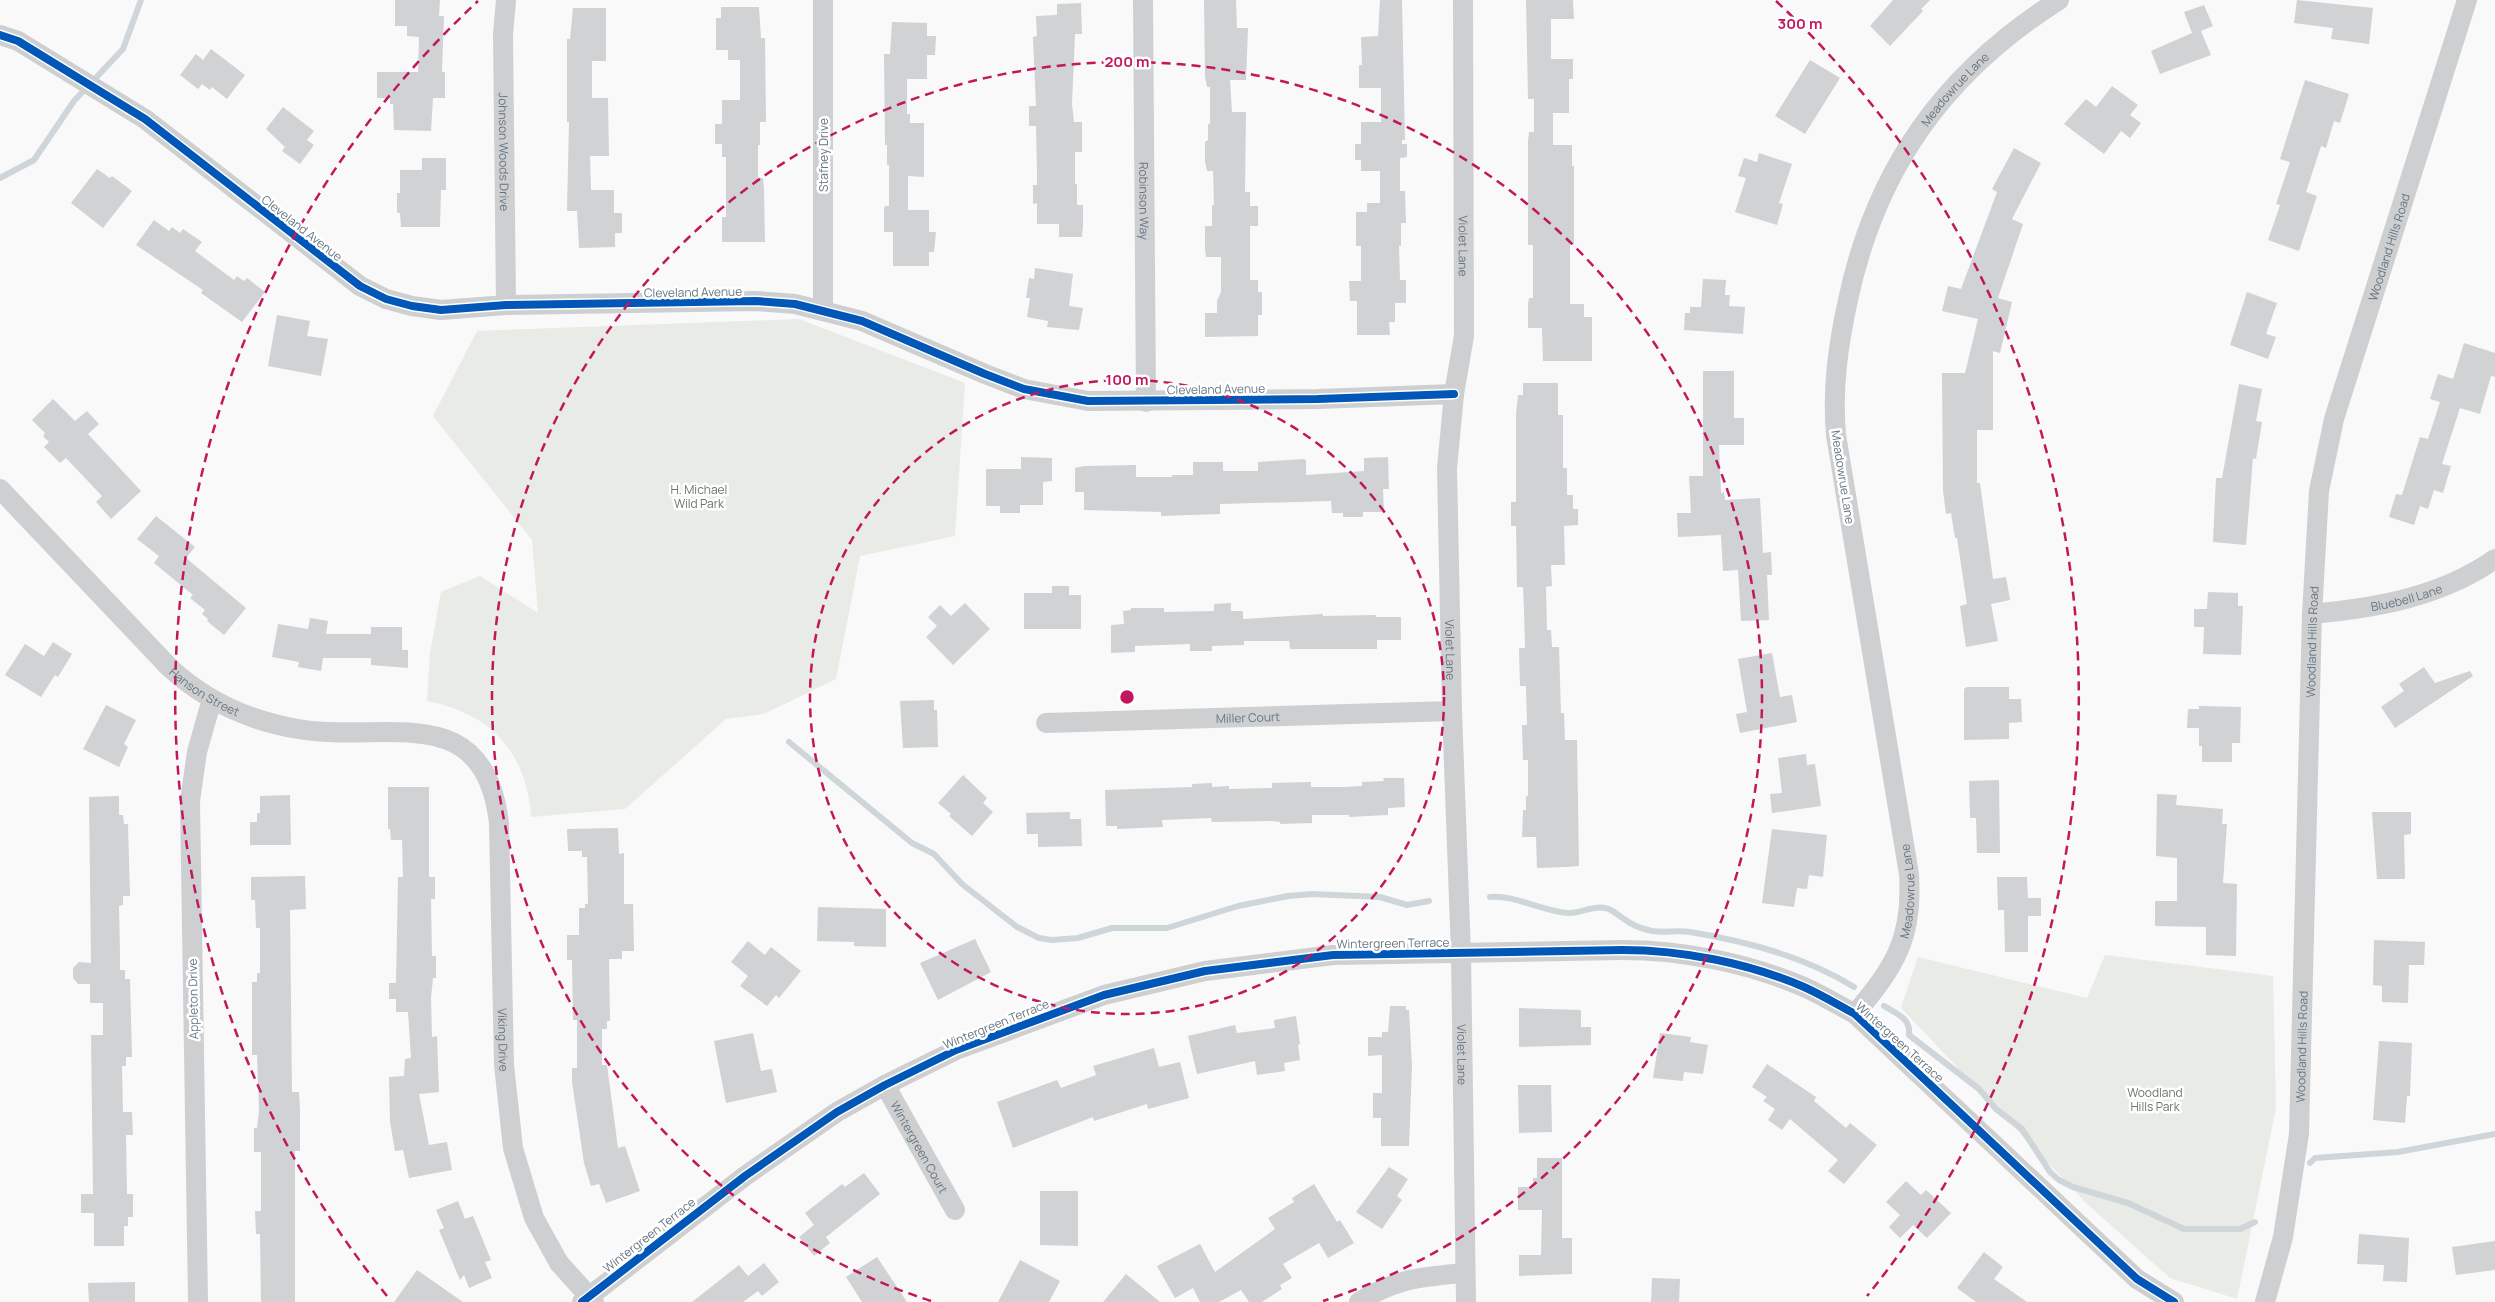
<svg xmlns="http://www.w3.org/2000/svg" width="2495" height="1302" viewBox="0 0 2495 1302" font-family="Manrope,sans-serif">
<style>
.green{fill:#e8ebe6}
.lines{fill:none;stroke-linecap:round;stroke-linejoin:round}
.stream{stroke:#ced6d9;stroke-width:6}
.building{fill:#d0d2d3}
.street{stroke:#cecfd0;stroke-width:20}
.cycleway-casing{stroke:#fff;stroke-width:11}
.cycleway{stroke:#0057b8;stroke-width:8}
.ring{fill:none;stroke:#c2185b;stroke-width:2.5;stroke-dasharray:9 6}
.labels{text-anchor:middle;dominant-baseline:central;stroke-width:5;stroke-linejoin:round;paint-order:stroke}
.street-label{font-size:12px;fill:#657683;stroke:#fff}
.park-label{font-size:12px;fill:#687a64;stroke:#fff}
.centre{fill:#c2185b;stroke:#fff;stroke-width:2.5}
.ring-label{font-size:15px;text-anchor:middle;font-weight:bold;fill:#c2185b;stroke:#fff;stroke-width:5;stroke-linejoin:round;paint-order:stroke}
</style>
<rect width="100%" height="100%" fill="#f9f9f9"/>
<!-- green -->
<path class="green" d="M799 319 965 383 955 536 860 556 836 679 764 714 726 719 625 809 531 817C527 752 490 713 427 701L430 653 441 592 480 576 538 613 532 540 433 416 477 331Z
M2105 955 2273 976 2276 1108 2237 1299 2170 1278 2087 1204 1901 1008 1918 957 2087 998Z"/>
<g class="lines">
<!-- stream -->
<path class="stream" d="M0 178 34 160 74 101 123 49 141 0
M789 742 912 843 934 854 962 884 1017 927 1039 938 1052 940 1078 938 1112 928H1167L1238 906 1288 896 1313 894 1380 897 1407 905 1429 901
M1490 897C1516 895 1542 911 1568 913 1581 914 1592 905 1605 908 1613 909 1617 915 1624 919 1632 925 1642 929 1652 931 1665 933 1677 930 1690 932 1746 941 1806 957 1854 987
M1884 1006C1897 1014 1911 1018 1909 1035L1979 1089 1996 1109 2022 1129 2050 1172 2059 1180 2073 1187 2128 1203 2184 1229H2240L2255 1222
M2310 1163 2315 1158 2398 1152 2495 1134"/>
</g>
<!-- building -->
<path class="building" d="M395 0H440L439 16H444L442 72H445V98H433L431 131 394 130 393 104H390V98H377V72H418L419 37 407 36V26H395Z
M1204 0H1236L1237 28H1248L1246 80H1230L1232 112H1246L1245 192H1250V206H1258V226H1250V280H1258V292H1262V315H1258V336L1205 337V313H1217V301L1221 292V257H1206L1205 249V226H1212V205H1214L1213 171H1207L1205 162V142L1208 140V124H1210V87H1207L1205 77Z
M1380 0H1402L1405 140H1402V144H1407V157L1400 158V191H1405L1406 223H1401V246H1399L1400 280H1406V303H1395V322H1389L1390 335H1357V301H1350L1349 281H1361V246H1356V212H1367V203H1380V171H1361V160H1355V144H1361V122H1381V88H1359V65H1362L1361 37 1378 36Z
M1526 0H1573L1574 19H1551V59H1573V79H1569V113H1553V145H1572V166H1574V244H1570V304H1584V317H1592V361H1543L1542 328H1528V304L1529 298H1533V245H1528V141L1529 132H1534V99H1528Z
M1893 0H1930L1921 9 1923 11 1890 46 1870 26Z
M2297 0 2373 8 2369 44 2331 39 2333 28 2294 23Z
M1081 3 1082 34H1075L1072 104 1074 122H1082V152H1075V184H1077V205H1083V226L1082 237H1059V224H1037V203L1033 204V185H1037V173L1036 126H1029V106H1036L1033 37 1037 36 1036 16 1057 15V4Z
M2204 5 2213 26 2201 31 2211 55 2160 74 2151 51 2192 33 2184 12Z
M721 7H759L761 38H765L766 122H760V145H758V178H763L764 189 765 242H722V217H726V157H722V144H715V124H722V100H740V60H728V50H716V18H721Z
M573 8H606V61H592V98H608L609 156H590L591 190H614V213H622V233H615V247L579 248 577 211H567L569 122H567V39H570Z
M892 22 927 23V36H936L935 55H927V79H907V114H910V123H924V177L908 176V210H929V232H936L934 252H929V266H893V232H884V210L885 206H889V165H887V145H885L884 54H890Z
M211 49 245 75 227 99 212 87 210 90 202 84 198 89 180 75 196 54 203 60Z
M1810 60 1840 78 1805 134 1775 116Z
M2305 80 2349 94 2340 123 2334 121 2326 148 2321 146 2306 192 2317 196 2299 251 2268 240 2280 205 2276 204 2290 162 2280 159Z
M2112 86 2138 105 2130 115 2141 123 2130 138 2121 131 2104 154 2064 124 2086 99 2096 107Z
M283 107 314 131 307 140 314 145 300 164 282 151 285 147 266 129Z
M2014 148 2041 163 2012 219 2023 224 1998 298 2012 302 2000 353 1993 351V430H1977V483H1980L1993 579 2006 577 2010 600 1991 604 1998 641 1966 647 1960 606 1967 604 1957 538H1955L1951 513 1946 514 1943 491 1942 373H1965L1978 319 1942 311 1948 286 1961 289 1997 192 1992 189Z
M1759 153 1792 164 1779 203 1783 204 1777 225 1735 212 1746 178 1738 176 1744 158 1757 162Z
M422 158H446V190H441L440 227H401L400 213H397V193H400V170H422Z
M97 169 110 178 112 176 132 191 103 228 71 203Z
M154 220 169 231 172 227 180 233 183 229 202 242 195 251 234 280 237 276 244 281 247 278 265 292 242 322 201 293 203 290 136 245Z
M1035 268 1073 274 1069 306 1083 308 1079 330 1047 327 1048 321 1027 317 1030 298H1026L1029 278 1034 279Z
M1703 279 1726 280 1725 295H1730L1729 306 1745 307 1743 334 1684 330 1685 313H1690V307H1701Z
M2247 292 2277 303 2266 334 2276 337 2268 359 2230 345Z
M277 315 310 321 307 336 328 339 321 376 268 366Z
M2464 343 2495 353V377L2491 376 2480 414 2460 408 2442 464 2451 466 2443 493 2434 490 2428 509 2420 506 2414 525 2389 517 2396 494 2402 495 2420 437 2428 439 2440 402 2430 399 2438 374 2453 379Z
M1703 371H1734V418H1744V445H1719L1721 493 1724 492 1725 500 1760 498 1763 553 1771 552 1772 575H1767L1769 620 1741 621 1738 570 1723 571 1721 535 1678 537 1677 513H1691L1689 476H1703Z
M1523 383H1558V415H1563V468H1567V495H1573V509H1578V525L1564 526 1565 565H1551L1552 586 1546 587 1547 630H1551L1552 647H1559L1561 713H1564L1565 740H1577L1579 866 1566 867 1537 868 1536 837H1522L1523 810H1526V796H1528V760H1523L1522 725H1527L1526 686H1520L1519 648H1525L1524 610 1523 587H1517L1516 526H1511V502H1516V414L1518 395H1523Z
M2239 384 2262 389 2256 421 2262 422 2256 459 2253 458 2246 545 2213 542 2216 478H2222Z
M53 399 75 421 87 411 99 424 88 434 141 491 111 519 96 502 102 496 66 458 60 463 44 447 49 442 43 436 45 433 32 420Z
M1021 457 1052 458V481L1043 482V505H1020V513H1000V506H986V469H1021Z
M1388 457 1389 489H1383L1384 512H1363V517H1343V513H1332L1331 501 1220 504V514L1161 516V512L1084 510V492H1075V468L1084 466 1136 465V477H1172V475H1193V462H1223V471H1258V462L1303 459 1306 460V475L1364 471V458Z
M156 516 195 547 186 558 246 608 224 635 207 621 208 619 202 614 205 610 190 598 193 595 154 563 159 556 137 539Z
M1052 586H1069V595H1081V629H1024V593H1052Z
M2208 592 2238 593V606H2243L2241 655 2203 654 2204 627H2194V609H2207Z
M965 603 990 629 953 665 926 637 937 626 928 617 940 605 951 616Z
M1231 603V611H1243V619L1323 614V616L1376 615V617H1401V640H1377V649H1290L1289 641H1244V645L1212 646V651H1190V644L1135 646V652L1111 653V625L1124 624 1123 611 1131 610V608H1164V612L1214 611V604Z
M310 618 328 621 326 634H371V627H402V650H408V668L371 665V658H323L321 671 298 667 299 662 272 657 278 624 308 629Z
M53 642 72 654 58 677 55 675 41 697 5 675 25 644 44 656Z
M1772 653 1780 697 1792 695 1797 722 1740 733 1736 714 1747 712 1738 659Z
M2424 667 2435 683 2470 671 2473 676 2395 728 2381 707 2404 691 2399 684Z
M1967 687H2009V699H2021L2022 722 2009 723V739L1964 740V689Z
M934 700V710H937L938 747 903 748 900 701Z
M106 705 136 720 124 744 128 747 119 767 83 749Z
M2199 706 2241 707 2240 743H2232V762H2202V746H2199V728H2187L2188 709H2199Z
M1806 754 1807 765 1815 764 1821 806 1772 813 1770 794 1782 793 1778 758Z
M963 775 987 798 983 803 993 812 972 836 949 816 951 814 938 803Z
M1383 778H1404L1405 807 1388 808V815L1349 817V815H1312V823L1280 824V822L1272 821 1212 822 1211 818 1162 820 1163 827 1117 829V826H1106L1105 790 1192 787V784L1212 783V787L1229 786V789L1272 788V783L1311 782V787H1344L1362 786V782L1384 781Z
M1999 780 2000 853H1977L1976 818H1970L1969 781Z
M388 787H429V877H435V899H431L432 956H436V978H433L431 998 432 1037 437 1036 439 1092 419 1094 429 1145 447 1142 452 1170 409 1178 403 1150 395 1151 390 1122 389 1077 404 1076 405 1059 411 1058 408 1012H396V999H389V983H396L398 877H403L402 840H391L390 829H388Z
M2157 794 2177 795 2176 805 2223 809 2222 824H2227L2223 883 2237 884 2236 956 2206 955V927L2155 926V901H2177V858L2156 856Z
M290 795 291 845H250V822H257V813H260V796Z
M119 796V815H123L124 824H128L130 896H123V905L119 906 120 953V970H125V979H130L132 1057H126V1066H122L123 1112H132L133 1135H126L127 1194H133V1217H128V1226H124V1246H94V1213H81V1194H93L91 1035H103V1003H90V984H78L73 978V968L79 962 91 963 89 797Z
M1070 812V819H1081L1082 846 1038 847V834H1027L1026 813Z
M2372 812H2411V834L2404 835 2405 879H2377Z
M618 828 619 854 624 853V904H633L634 951H622V959H609L610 1021H607V1029H602V1065H607L618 1148 625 1146 640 1191 606 1203 599 1184 591 1186 584 1163 572 1082V1068H577V1020H573L572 960H567V935H579V908H585V904H588L587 857H582V851H568L567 829Z
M1772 829 1827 835 1823 877 1809 875 1807 889 1797 888 1794 907 1762 903Z
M305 876 306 909 290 910 292 1092H299L300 1110V1151H295V1302H261L260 1234H256L255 1211H261V1152H254V1128H257L259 1110 257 1055H252V982H257V973H260V928H256L255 900H251V877Z
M1997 877H2027L2028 898H2041V916H2028V952H2005L2004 910H1998Z
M818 907 886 909V947L854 946V942L817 941Z
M975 939 991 972 938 1000 920 963Z
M2374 940 2425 942 2424 965H2409L2408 1003 2382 1002V986L2373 985Z
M748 941 765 955 771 947 801 971 779 998 776 995 767 1006 740 986 748 976 731 962Z
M1390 1006H1406V1010H1409L1412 1066 1409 1146H1381V1118H1373V1093H1382V1055L1368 1056V1037H1382V1032H1388Z
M1519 1008 1581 1010V1027H1591V1045L1519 1047Z
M1296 1016 1300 1044 1298 1045 1300 1060 1284 1063 1285 1071 1257 1075 1255 1061 1197 1074 1188 1036 1235 1025 1237 1033 1275 1028 1274 1020Z
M753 1033 761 1071 772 1069 777 1092 726 1103 714 1041Z
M1660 1033 1691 1037 1690 1042 1708 1045 1703 1074 1684 1072 1683 1081 1653 1078Z
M2379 1041 2412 1043 2410 1096H2407L2405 1123 2373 1120Z
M1154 1048 1159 1067 1180 1062 1189 1098 1148 1109 1147 1104 1094 1121 1093 1117 1013 1148 997 1102 1057 1080 1061 1088 1096 1075 1093 1066Z
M1767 1064 1816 1097 1814 1101 1846 1128 1850 1123 1877 1145 1844 1184 1828 1171 1838 1160 1790 1119 1782 1130 1768 1120 1775 1109 1763 1101 1767 1097 1752 1087Z
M1518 1085H1551L1552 1132 1519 1133Z
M1537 1158H1562V1238H1572V1274L1519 1276V1255H1541L1542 1210H1518V1187H1533V1178H1537Z
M1389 1167 1408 1179 1397 1196 1402 1200 1382 1229 1356 1212Z
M864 1173 880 1194 826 1237 830 1243 814 1256 799 1237 814 1225 805 1213 842 1184 845 1187Z
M1906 1181 1921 1195 1926 1190 1951 1213 1927 1238 1913 1225 1900 1238 1889 1227 1900 1215 1886 1202Z
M1314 1184 1337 1222 1340 1220 1354 1243 1328 1258 1319 1243 1283 1264 1292 1278 1280 1285 1282 1289 1262 1302H1249L1241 1290 1219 1302H1200L1193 1288 1175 1298 1157 1266 1200 1244 1215 1272 1275 1229 1268 1218 1294 1202 1292 1198Z
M1040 1191H1078V1246L1040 1245Z
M458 1201 465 1219 473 1216 491 1260 485 1262 492 1278 469 1288 464 1275 460 1280 439 1230 444 1228 436 1210Z
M2359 1234 2409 1238 2407 1282 2383 1281 2384 1265 2357 1264Z
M2495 1241V1270L2456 1275 2452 1247Z
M1984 1252 2003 1267 1994 1279 2027 1302H1976L1957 1288Z
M877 1257 907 1302H862L846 1277Z
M1020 1260 1060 1281 1049 1302H998Z
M764 1263 779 1282 762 1296 758 1291 743 1302H692L739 1265 748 1276Z
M417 1270 463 1302H394Z
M1126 1274 1160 1302H1103Z
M1652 1278 1680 1279 1679 1302H1651Z
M135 1282V1302H89L88 1283Z"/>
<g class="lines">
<!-- street -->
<g class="street">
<path id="s1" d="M506 0 503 34 506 305"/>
<path d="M823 0V309"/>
<path id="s2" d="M1143 0 1146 402"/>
<path id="s3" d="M1463 0 1464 336 1454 394 1447 468 1452 711 1461 953 1466 1302"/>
<path d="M0 35 18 41 145 119 360 286 386 299 412 306 441 310 506 305 756 301 795 304 862 321 985 374 1024 389 1088 401 1318 399 1454 394"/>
<path id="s4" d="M0 489 170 668C206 701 250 721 298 729 385 744 484 697 499 823L504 1065 513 1148 534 1218 559 1263 594 1302"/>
<path id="s5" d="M2312 614C2376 608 2441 597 2495 559"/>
<path id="s6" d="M1046 723 1452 711"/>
<path id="s7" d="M1855 1014C1895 966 1913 939 1909 874L1836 435C1832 388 1838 346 1848 300 1876 168 1945 72 2059 0"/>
<path id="s8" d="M885 1085 955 1210"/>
<path d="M198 1302 190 801 197 752 212 699"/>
<path d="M582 1302 745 1176 837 1112 885 1085 956 1050 1104 995 1205 971 1333 955 1622 950C1683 950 1748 963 1804 987 1822 995 1838 1005 1855 1014L2137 1279 2174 1302"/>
<path d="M1359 1302C1397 1278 1421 1277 1464 1273"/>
<path id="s9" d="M2265 1302 2283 1237 2299 1134 2312 614 2319 491 2334 419 2467 0"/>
</g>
<defs>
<path id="cycleway" d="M0 35 18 41 145 119 360 286 386 299 412 306 441 310 506 305 756 301 795 304 862 321 985 374 1024 389 1088 401 1318 399 1454 394
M582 1302 745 1176 837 1112 885 1085 956 1050 1104 995 1205 971 1333 955 1622 950C1683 950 1748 963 1804 987 1822 995 1838 1005 1855 1014L2137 1279 2174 1302"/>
</defs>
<!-- cycleway casing -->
<use href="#cycleway" class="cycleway-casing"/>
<!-- cycleway -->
<use href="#cycleway" class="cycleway"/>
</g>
<!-- distance rings -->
<g class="ring">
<circle cx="1127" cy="697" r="317"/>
<path d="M931 1301A635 635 0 1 1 1323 1301"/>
<path d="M387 1296A952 952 0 0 1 478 1M1776 1A952 952 0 0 1 1867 1296"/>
</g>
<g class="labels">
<!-- street labels -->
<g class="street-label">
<text stroke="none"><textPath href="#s7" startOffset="976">Meadowrue Lane</textPath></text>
<text stroke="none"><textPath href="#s1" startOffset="152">Johnson Woods Drive</textPath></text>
<text transform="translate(823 155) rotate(-90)">Stafney Drive</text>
<text stroke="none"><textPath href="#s2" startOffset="201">Robinson Way</textPath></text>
<text transform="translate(302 228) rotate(38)">Cleveland Avenue</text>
<text stroke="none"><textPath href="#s3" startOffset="246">Violet Lane</textPath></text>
<text stroke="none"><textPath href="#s9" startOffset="1069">Woodland Hills Road</textPath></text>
<text transform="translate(693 292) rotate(-1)">Cleveland Avenue</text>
<text transform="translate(1216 389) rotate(-1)">Cleveland Avenue</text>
<text transform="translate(1843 477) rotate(81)">Meadowrue Lane</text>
<text stroke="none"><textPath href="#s5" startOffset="96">Bluebell Lane</textPath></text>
<text stroke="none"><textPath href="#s9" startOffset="664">Woodland Hills Road</textPath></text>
<text stroke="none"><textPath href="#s3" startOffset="651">Violet Lane</textPath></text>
<text stroke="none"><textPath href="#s4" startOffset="289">Hanson Street</textPath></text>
<text stroke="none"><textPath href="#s6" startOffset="202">Miller Court</textPath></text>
<text stroke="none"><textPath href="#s7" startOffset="138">Meadowrue Lane</textPath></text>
<text transform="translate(1393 943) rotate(-1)">Wintergreen Terrace</text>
<text transform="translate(193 999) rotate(-91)">Appleton Drive</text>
<text transform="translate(996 1024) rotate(-22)">Wintergreen Terrace</text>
<text stroke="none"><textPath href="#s4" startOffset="861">Viking Drive</textPath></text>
<text transform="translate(1900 1042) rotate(42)">Wintergreen Terrace</text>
<text stroke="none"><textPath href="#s9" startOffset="259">Woodland Hills Road</textPath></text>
<text stroke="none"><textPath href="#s3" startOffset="1056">Violet Lane</textPath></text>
<text stroke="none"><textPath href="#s8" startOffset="71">Wintergreen Court</textPath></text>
<text transform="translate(649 1235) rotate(-38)">Wintergreen Terrace</text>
</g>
<!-- park labels -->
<g class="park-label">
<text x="699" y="489">H. Michael<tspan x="699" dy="14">Wild Park</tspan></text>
<text x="2155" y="1092">Woodland<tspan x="2155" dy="14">Hills Park</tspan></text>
</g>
</g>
<circle cx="1127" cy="697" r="8" class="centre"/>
<g class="ring-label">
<text x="1800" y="29">300 m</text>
<text x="1127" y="67">200 m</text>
<text x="1127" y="385">100 m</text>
</g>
</svg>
